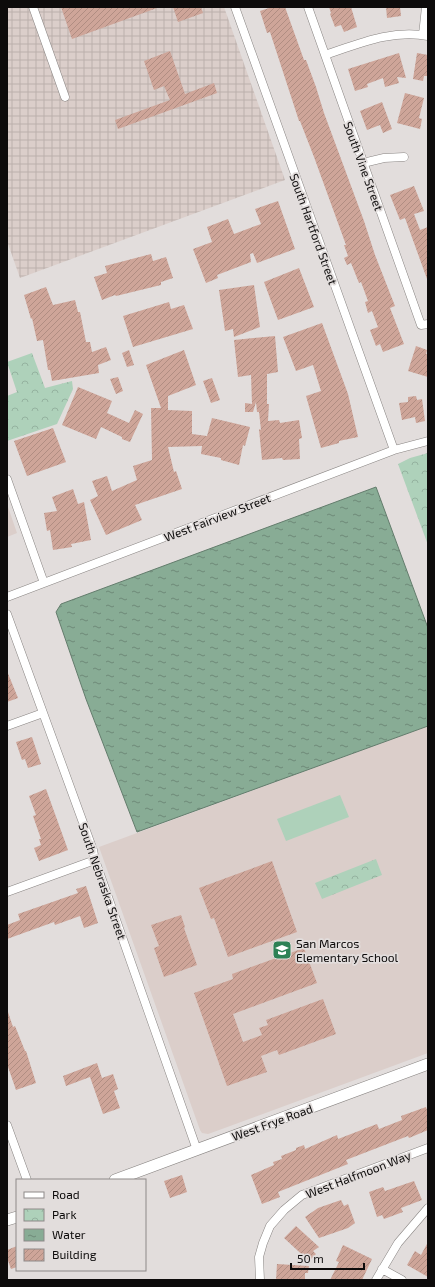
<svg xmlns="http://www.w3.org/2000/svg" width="435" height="1287" viewBox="0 0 435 1287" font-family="'Exo 2',sans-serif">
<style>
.built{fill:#dbceca}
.industrial{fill:url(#industrial-grid)}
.green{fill:#aed1ba}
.park{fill:url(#park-crowns)}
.water{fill:url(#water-ripples);stroke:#637c6c}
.building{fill:url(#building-hatch)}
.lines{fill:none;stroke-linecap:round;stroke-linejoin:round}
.minor-casing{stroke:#898583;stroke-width:9}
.tertiary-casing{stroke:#898583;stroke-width:12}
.minor{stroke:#fff;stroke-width:8}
.tertiary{stroke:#fff;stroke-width:11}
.labels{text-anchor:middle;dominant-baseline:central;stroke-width:3.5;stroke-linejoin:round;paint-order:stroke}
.street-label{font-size:12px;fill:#0d0b0b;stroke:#e2dddc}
.poi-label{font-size:12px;fill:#0d0b0b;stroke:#e2dddc;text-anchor:start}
</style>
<defs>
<pattern id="industrial-grid" width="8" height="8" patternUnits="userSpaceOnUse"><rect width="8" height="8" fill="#dbceca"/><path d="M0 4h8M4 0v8" fill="none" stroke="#bbb0ac"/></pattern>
<pattern id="park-crowns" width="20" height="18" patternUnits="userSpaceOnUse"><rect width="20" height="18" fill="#aed1ba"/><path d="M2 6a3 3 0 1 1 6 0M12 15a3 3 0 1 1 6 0" fill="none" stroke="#94b29f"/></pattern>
<pattern id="water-ripples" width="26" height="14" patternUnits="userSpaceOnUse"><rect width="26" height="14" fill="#88ac95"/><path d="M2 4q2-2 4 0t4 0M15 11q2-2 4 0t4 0" fill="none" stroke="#6e8a78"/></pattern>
<pattern id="building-hatch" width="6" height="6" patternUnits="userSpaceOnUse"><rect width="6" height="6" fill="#cea599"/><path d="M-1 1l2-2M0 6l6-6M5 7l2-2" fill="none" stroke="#b08d82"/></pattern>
</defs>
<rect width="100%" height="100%" fill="#e2dddc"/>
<!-- built -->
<path class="built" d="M7 504 17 533 7 537Z
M428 726V1053L211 1133 208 1134 202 1133 200 1130 99 847Z"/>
<!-- industrial -->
<path class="industrial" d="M7 7H224L285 180 20 278 7 241Z"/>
<!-- green -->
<path class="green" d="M340 795 349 817 286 841 277 819Z"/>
<!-- park -->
<path class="park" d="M32 353 45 388 72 381 73 389 57 424 7 441V396L17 392 7 362Z
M428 453V545L398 464 410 458Z
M376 859 382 875 322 899 315 883Z"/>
<!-- water -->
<path class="water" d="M376 487 428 628V726L137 832 86 699 56 612 61 604Z"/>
<!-- building -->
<path class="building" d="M61 7H157V8L72 39Z
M173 7H201L203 13 178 22Z
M272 7H285L304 60H306L316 87 324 113 364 221 375 255 395 306 390 308 404 344 383 352 380 344 376 346 370 330 378 327 372 311 368 313 365 302 368 301 361 282 359 283 351 263 347 265 344 258 348 256 344 245H346L314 157 300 121H299L270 32 267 33 260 11Z
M329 7H351L357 27 344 32 341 25 335 27 330 14 331 13Z
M386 7H400L401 16 387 18Z
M170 51 185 94 214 83 217 93 118 129 115 120 170 100 164 86 154 90 144 61Z
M399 53 406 78 397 77 399 83 385 87 383 78 367 84 368 87 355 91 348 69Z
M417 53 428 55V76H424L423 81 413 79Z
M405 93 424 98 419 118 422 119 420 129 397 123Z
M382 102 392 129 383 133 380 125 367 130 360 111Z
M414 186 424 211 414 214 420 230 428 227V278L427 279 405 218 400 220 390 195Z
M278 201 295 249 257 263 253 253 250 254 251 262 217 275 218 278 206 283 193 249 212 242 207 227 228 219 234 234 261 224 255 209Z
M151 254 153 261 166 257 173 278 161 282V285L116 296 115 295 102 300 94 277 107 273 105 266Z
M299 268 314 307 278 320 264 282Z
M254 285 260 327 234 337 233 329 225 331 219 290Z
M46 287 53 305 75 300 78 312H80L86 342H90L92 352 106 347 111 360 98 365 99 373 52 381 50 370H48L43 340 37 341 32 318 31 319 24 295Z
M169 302 171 309 184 305 193 329 133 347 123 316Z
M322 323 348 394 358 437 339 441V443L321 448 306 396 321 391 313 365 296 371 283 337Z
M275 336 278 372 267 374V404H269L268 421 279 420 280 423 299 420 302 438 299 439 300 459 283 460 282 458 262 460 259 429 261 430 259 412H257L256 402 253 412H245V403L252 404 251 375 238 377 234 340Z
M416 346 427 350 426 354H428V377L408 371Z
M129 350 134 365 127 367 122 353Z
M184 350 196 385 168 396V410L192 411V434L207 436 212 418 250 427 245 446 243 445 239 465 221 460V458L201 454 202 446 168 447 174 472 176 471 182 489 135 505 142 520 106 535 90 500 98 496 92 481 107 476 112 491 137 480 133 466 152 460 151 408H161L146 365Z
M118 377 123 391 116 394 110 379Z
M212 378 220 400 211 403 203 381Z
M78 387 112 401 107 413 129 423 135 410 143 414 130 442 122 439V437L101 427 96 439 62 425Z
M416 396 417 400 422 399 425 421 416 423 415 417 402 420 399 403 408 402V397Z
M53 428 66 462 27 476 14 441Z
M73 489 78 504 84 502 91 540 71 544 72 547 53 550 50 530 47 531 44 513 57 511 52 497Z
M7 671 18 698 7 702Z
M32 737 41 764 28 768 25 759 22 760 16 742Z
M46 789 68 850 39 861 34 848 41 845 39 839H41L33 816 36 815 29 796Z
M272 861 297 932 228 957 214 918 211 919 199 888Z
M86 886 98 923 84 928 80 916 55 925 54 922 7 939V925L20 920 18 914 78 893 76 889Z
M181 915 185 927 184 928 197 965 164 977 154 948 159 946 151 925Z
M304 948 317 983 233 1014 243 1042 262 1035 259 1028 268 1025 266 1020 323 999 336 1034 279 1055 277 1050 261 1056 267 1072 227 1086 194 993 233 979 232 974Z
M7 1012H8L13 1027 15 1026 25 1051H26L36 1083 16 1090 7 1064Z
M97 1063 102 1078 113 1074 118 1089 114 1091 120 1108 103 1114 90 1077 66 1086 63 1076Z
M426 1107 428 1113V1130L409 1138 408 1136 346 1160 348 1164 278 1192 280 1197 262 1204 251 1175 274 1165 273 1162 282 1159 281 1156 296 1150V1148L304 1145 305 1149 337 1135 338 1139 377 1124 379 1129 402 1120 401 1116Z
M182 1175 187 1192 170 1198 164 1181Z
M414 1181 422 1200 401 1208 403 1212 384 1219 382 1215 377 1217 369 1192 383 1187 385 1191Z
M341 1200 344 1206 348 1204 355 1223 348 1228 319 1238 305 1217 318 1208Z
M296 1226 319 1247 313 1251 316 1254 309 1261 284 1238Z
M428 1242V1277L407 1265 415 1251 421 1255Z
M343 1245 372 1259 362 1280H330L339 1262 336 1261Z
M17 1246V1267L11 1269 7 1258V1250Z
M277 1264 309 1266 308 1273H305V1280H276Z"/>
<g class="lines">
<defs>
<path id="minor" d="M33 7 65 97
M235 7 394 450
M308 7 421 325 428 324
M423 35 426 7
M325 55C358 44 392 29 428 36
M363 163 384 158 404 157
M7 479 44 583
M7 597 394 450 428 441
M7 614 93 850 95 860 197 1150
M7 726 43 713
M7 892 95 860
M7 1125 27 1180
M382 1269 402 1280
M260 1280 259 1257 263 1243 270 1226 284 1210 302 1195 428 1148
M376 1280 398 1243 428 1208"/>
<path id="tertiary" d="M115 1180 428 1064
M7 1220 17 1217"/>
</defs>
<!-- minor casing -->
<use href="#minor" class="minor-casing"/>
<!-- tertiary casing -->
<use href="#tertiary" class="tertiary-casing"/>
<!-- minor -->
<use href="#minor" class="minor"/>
<!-- tertiary -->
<use href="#tertiary" class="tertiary"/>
</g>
<!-- icons -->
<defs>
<symbol id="school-square" viewBox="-11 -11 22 22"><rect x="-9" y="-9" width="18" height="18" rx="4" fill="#2d8155" stroke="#e2dddc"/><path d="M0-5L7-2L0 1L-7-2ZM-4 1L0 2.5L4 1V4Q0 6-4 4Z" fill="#fff"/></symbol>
</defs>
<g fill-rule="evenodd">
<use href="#school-square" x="271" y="939" width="22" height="22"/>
</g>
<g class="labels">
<!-- street labels -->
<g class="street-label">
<text transform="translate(364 166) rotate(70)">South Vine Street</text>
<text transform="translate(314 229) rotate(70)">South Hartford Street</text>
<text transform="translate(217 517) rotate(-21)">West Fairview Street</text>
<text transform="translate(103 881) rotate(71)">South Nebraska Street</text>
<text transform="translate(272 1122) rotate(-20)">West Frye Road</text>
<text transform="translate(358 1174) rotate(-21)">West Halfmoon Way</text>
</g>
<!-- poi labels -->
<g class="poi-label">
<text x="296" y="943">San Marcos<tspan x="296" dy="14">Elementary School</tspan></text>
</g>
</g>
<!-- border -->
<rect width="435" height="1287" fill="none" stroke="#0d0b0b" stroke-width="16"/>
<!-- legend -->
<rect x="16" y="1179" width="130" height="92" fill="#e2dddc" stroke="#8d8988"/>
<rect x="24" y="1192" width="20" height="6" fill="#ffffff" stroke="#8d8988"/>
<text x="52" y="1199" font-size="12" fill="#0d0b0b">Road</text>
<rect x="24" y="1209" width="20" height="12" fill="url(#park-crowns)" stroke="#8d8988"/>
<text x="52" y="1219" font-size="12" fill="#0d0b0b">Park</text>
<rect x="24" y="1229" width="20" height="12" fill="url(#water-ripples)" stroke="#8d8988"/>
<text x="52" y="1239" font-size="12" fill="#0d0b0b">Water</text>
<rect x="24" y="1249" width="20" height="12" fill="url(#building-hatch)" stroke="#8d8988"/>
<text x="52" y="1259" font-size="12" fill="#0d0b0b">Building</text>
<!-- scale -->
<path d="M291 1263v6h73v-6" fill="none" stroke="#0d0b0b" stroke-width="2"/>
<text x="297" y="1263" font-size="12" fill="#0d0b0b" stroke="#e2dddc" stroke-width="3" paint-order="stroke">50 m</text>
</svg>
